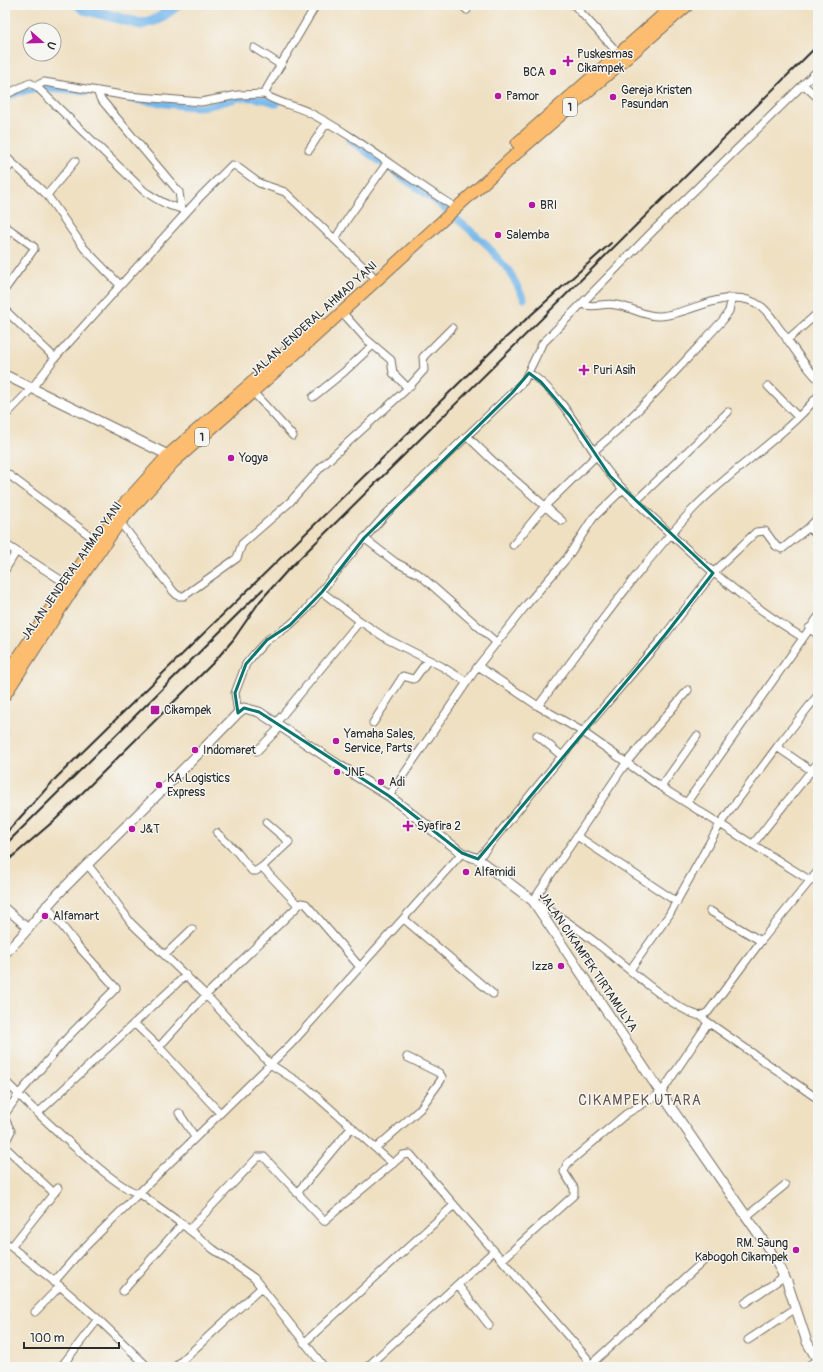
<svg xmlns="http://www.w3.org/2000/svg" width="823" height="1372" viewBox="0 0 823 1372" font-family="Pangolin,sans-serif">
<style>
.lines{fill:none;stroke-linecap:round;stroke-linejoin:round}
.canal{stroke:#76b8eb;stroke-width:7}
.river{stroke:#76b8eb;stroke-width:11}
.minor-casing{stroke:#706a60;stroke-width:9}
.tertiary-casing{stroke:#706a60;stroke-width:11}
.trunk-casing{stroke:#706a60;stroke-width:13}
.minor{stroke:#fff;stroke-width:7}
.tertiary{stroke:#fff;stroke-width:9}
.trunk{stroke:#fcbd6f;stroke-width:11}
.rail{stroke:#2b2b2b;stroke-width:2}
.marked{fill:none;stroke:#0f766e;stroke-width:3;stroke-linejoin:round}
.poi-dot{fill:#b5179e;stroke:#f6f6f2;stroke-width:1.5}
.labels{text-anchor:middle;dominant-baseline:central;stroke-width:3;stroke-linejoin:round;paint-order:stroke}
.shield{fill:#f6f6f2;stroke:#686867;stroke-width:1}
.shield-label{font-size:11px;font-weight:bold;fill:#2b2b2b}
.poi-label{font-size:12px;fill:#2b2b2b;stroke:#f6f6f2;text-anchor:start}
.street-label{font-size:12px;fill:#2b2b2b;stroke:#f6f6f2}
.quarter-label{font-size:14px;letter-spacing:1px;fill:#64524c;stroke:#f6f6f2}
</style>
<rect width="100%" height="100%" fill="#f6f6f2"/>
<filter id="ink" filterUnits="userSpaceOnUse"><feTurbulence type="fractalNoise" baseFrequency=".025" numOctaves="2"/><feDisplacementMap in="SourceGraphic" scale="8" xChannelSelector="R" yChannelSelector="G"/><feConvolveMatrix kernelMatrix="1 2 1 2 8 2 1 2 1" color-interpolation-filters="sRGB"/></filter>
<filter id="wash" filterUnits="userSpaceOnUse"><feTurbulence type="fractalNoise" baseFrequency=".012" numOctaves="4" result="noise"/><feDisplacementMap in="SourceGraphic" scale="16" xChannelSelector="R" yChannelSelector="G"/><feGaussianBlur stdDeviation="0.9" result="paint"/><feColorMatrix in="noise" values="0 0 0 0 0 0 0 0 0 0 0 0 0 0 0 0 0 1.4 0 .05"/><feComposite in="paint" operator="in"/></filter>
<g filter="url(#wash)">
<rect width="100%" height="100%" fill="#efe0c2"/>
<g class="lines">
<!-- canal -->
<path class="canal" d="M12 95C38 84 60 89 86 92
M130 99C153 102 176 106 198 107 212 107 222 102 235 99 250 96 264 99 277 104
M349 140 438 203 484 242 510 272 524 299"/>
<!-- river -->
<path class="river" d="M79 5 84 9 141 24 158 19 177 5"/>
</g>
</g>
<g filter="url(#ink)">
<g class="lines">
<defs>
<path id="minor" d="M316 5 267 88 265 94C273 102 297 106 308 112 358 137 402 175 450 204
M462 5 467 10
M574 5 619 54
M254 48 281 65
M804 85 818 98
M36 86 44 82 128 96 201 102 238 95 265 94
M97 91 100 98 179 192 181 207
M5 95 30 83 36 86 144 191C152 196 160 202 169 205 176 208 180 207 186 212
M309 150 327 122
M5 156 47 195 84 248 120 285
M5 172 12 163
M47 195 75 161
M5 226 34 247V249L5 289
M5 238 11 230
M335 239 348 218 387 163
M581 304C595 309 603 302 616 305 632 307 644 317 660 316 693 314 730 283 762 307 769 313 774 321 779 328 792 345 803 364 818 379
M5 310 55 358
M342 312 366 339 391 360 393 373 408 388
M787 340 818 313
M529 373C571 400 588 454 623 489 679 543 736 597 802 637
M768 386 798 417
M253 392 293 436
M313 397 344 372 373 345
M5 416 32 388 55 358 201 196 232 165 236 166 259 183 285 192 372 275
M467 436 494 462 562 521
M594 451C641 411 681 365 723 320L729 311 731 301 728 298
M5 472 97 541
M636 501 728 412
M120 522 173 591 178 596H184L237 558 242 544 290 502 322 466 408 388 424 370 423 357 452 328
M808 528 818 535
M364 538 395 562 420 575 497 643
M5 544 67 584
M513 545 545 506 596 456
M5 570 16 552
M322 592 360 621 387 639 441 666 467 682
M809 628 818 635
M478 666 538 706 583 732 661 787 811 881
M688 690 626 763 533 901C557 914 579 929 600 946 622 963 676 1012 701 1016L708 1012 761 941 818 871
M538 706C588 640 637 569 694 508 733 468 782 439 818 396
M238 713 235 693 246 664 255 653 267 640 290 625 305 611 356 548 386 514 524 381 542 344 653 231 818 70
M276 723 360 621
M373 723 403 676 413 679 415 678 428 660
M537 735 562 756
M777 747 818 775
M257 751 281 726
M661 787 697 736
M389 796 478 666 528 603 567 558 593 518 623 489
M687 802 818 617
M266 822 289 842 262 867 298 905
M217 833 237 852 252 871H256L262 867
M577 836 677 902
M753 844 818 762
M478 859 567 750 665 635 713 573 756 532 765 531 776 546 782 549 808 528 818 518
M87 864 103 884 131 923 206 995 270 1064 306 1087 393 1164
M5 908 29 929
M710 911 761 941
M404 919 493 994
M165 955 192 929
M630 970 669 915 720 824 777 747 818 695
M705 1020 818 1099
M134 1023 159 1047 220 1113
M159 1047 206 995 301 903 306 904 360 967
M5 1081C25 1101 117 1192 139 1193L291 1044 462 853
M38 1113 186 975
M179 1113 195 1137
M5 1114 19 1094 68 1037 116 988 77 945 46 905
M5 1119 11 1131 5 1143
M5 1147 54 1193
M376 1148 420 1109 441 1080 442 1077 439 1073 407 1057
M297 1193 352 1127
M747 1216 785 1185
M189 1230 258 1157H264L324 1221 403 1155 410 1154 587 1358V1364L584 1367
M5 1242 60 1286 98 1319 148 1367
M12 1246 58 1188
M502 1260 574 1195V1188L564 1172 567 1164 626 1114 661 1093 708 1023
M54 1282 79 1253 139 1193 182 1224 213 1249 254 1278 324 1367
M458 1285 489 1325
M123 1291 182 1224
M745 1303 785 1276
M35 1312 60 1286
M748 1340 796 1308
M304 1343 454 1205
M61 1367 98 1319
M175 1367 262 1287
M367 1367 494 1251
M588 1367 708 1257
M806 1367 817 1360"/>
<path id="tertiary" d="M5 375 168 455 170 459
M5 953C26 934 40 912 60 892 119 832 180 774 238 713L244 708 259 712 340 766 389 796 462 853 478 859 533 901 661 1093 771 1252 787 1282 807 1342 818 1361"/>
<path id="trunk" d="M517 143 674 5
M5 677 67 584 123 505 168 455 320 323
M5 695 74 588 120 522 173 463 309 342 509 160 688 5"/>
</defs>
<!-- minor casing -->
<use href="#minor" class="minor-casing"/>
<!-- tertiary casing -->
<use href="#tertiary" class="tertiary-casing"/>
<!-- trunk casing -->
<use href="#trunk" class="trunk-casing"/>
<!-- minor -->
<use href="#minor" class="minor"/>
<!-- tertiary -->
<use href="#tertiary" class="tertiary"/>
<!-- trunk -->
<use href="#trunk" class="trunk"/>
<!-- rail -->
<path class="rail" d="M5 834 57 777 502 341 611 243
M5 845 263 589
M5 863 56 819 213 663 233 640 260 601 287 571 818 45"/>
</g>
</g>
<!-- marked area -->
<path class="marked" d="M529 373 541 382 570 416 610 476 713 573 665 635 478 859 462 853 389 796 259 712 244 708 238 713 235 693 246 664 267 640 290 625 322 592 364 538 512 393Z"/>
<!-- markers -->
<g class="poi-dot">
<path d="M566 55h4v4h4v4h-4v4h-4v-4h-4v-4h4z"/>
<circle cx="553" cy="72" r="4"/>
<circle cx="498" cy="96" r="4"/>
<circle cx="613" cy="97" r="4"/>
<circle cx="532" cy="205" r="4"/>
<circle cx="498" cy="235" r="4"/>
<path d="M582 364h4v4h4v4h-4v4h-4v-4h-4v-4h4z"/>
<circle cx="231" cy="458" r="4"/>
<rect x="150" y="705" width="10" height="10" rx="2"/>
<circle cx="336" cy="741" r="4"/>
<circle cx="195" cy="750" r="4"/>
<circle cx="337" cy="772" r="4"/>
<circle cx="381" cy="782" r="4"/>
<circle cx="159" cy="785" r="4"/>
<path d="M406 820h4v4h4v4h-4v4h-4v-4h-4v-4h4z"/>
<circle cx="132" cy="829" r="4"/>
<circle cx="466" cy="872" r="4"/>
<circle cx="45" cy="916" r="4"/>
<circle cx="561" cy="966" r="4"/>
<circle cx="796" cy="1250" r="4"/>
</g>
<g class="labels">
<!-- shield labels -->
<g class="shield">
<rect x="563" y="98" width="14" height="18" rx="3"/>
<rect x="195" y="428" width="14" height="18" rx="3"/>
</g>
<g class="shield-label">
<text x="570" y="107">1</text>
<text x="202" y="437">1</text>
</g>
<!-- poi labels -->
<g class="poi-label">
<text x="577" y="54">Puskesmas<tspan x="577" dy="14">Cikampek</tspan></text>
<text x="545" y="72" text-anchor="end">BCA</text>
<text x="621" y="90">Gereja Kristen<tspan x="621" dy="14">Pasundan</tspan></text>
<text x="506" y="96">Pamor</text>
<text x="540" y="205">BRI</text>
<text x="506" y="235">Salemba</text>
<text x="593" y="370">Puri Asih</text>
<text x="239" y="458">Yogya</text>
<text x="164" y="710">Cikampek</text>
<text x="344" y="734">Yamaha Sales,<tspan x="344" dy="14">Service, Parts</tspan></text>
<text x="203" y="750">Indomaret</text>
<text x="345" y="772">JNE</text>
<text x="167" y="778">KA Logistics<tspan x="167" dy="14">Express</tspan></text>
<text x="389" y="782">Adi</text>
<text x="417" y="826">Syafira 2</text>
<text x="140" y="829">J&amp;T</text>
<text x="474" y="872">Alfamidi</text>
<text x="53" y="916">Alfamart</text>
<text x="553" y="966" text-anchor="end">Izza</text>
<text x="788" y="1243" text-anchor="end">RM. Saung<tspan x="788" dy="14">Kabogoh Cikampek</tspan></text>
</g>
<!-- street labels -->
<g class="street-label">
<text transform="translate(314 319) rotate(-42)">JALAN JENDERAL AHMAD YANI</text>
<text transform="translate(72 571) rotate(-55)">JALAN JENDERAL AHMAD YANI</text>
<text transform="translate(588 962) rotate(56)">JALAN CIKAMPEK TIRTAMULYA</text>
</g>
<!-- quarter labels -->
<g class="quarter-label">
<text x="640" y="1100">CIKAMPEK UTARA</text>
</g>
</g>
<!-- margin -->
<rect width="823" height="1372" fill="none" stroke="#f6f6f2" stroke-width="20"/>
<!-- north arrow -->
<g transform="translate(42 42) rotate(110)"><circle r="19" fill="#f6f6f2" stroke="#a5a5a2"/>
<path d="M0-3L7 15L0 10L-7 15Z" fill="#b5179e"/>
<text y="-6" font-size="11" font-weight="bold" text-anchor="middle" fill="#2b2b2b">U</text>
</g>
<!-- scale -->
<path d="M24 1342v6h95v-6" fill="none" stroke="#2b2b2b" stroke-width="2"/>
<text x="30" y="1342" font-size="12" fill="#2b2b2b" stroke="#f6f6f2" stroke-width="3" paint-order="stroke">100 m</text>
</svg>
